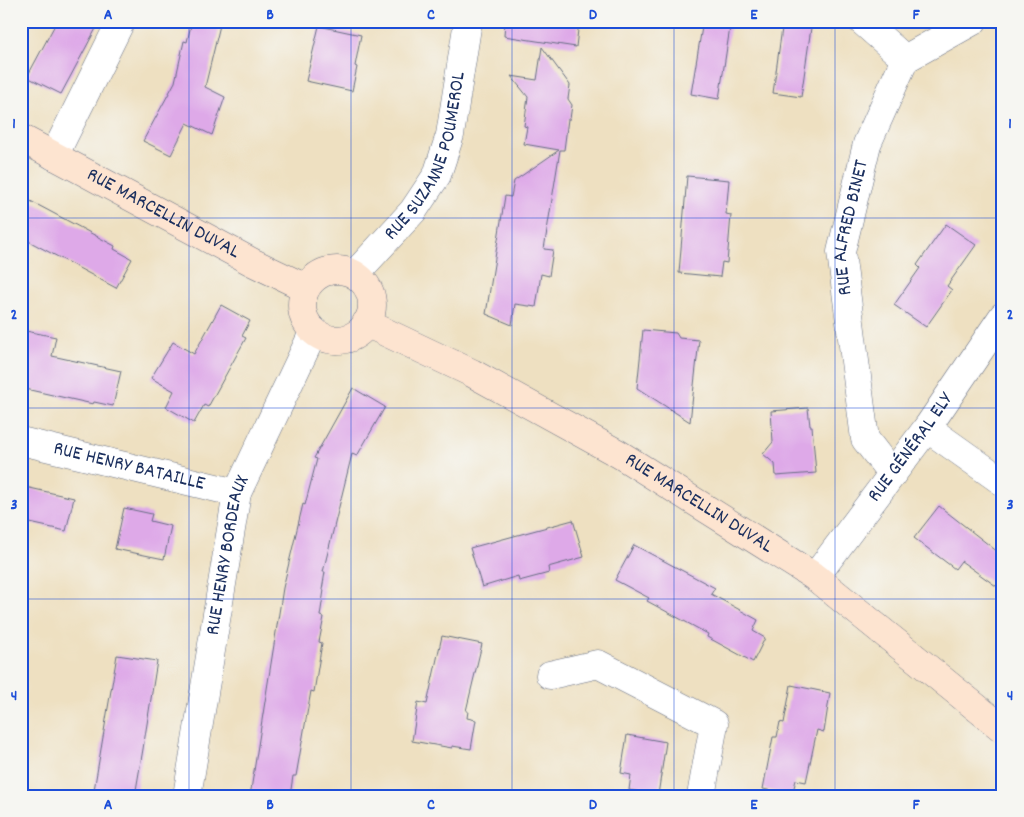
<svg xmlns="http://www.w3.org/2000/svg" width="1024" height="817" viewBox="0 0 1024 817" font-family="Dekko,sans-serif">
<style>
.building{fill:#dea9e8}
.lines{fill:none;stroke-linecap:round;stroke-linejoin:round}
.street-casing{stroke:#656d81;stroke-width:29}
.secondary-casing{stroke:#656d81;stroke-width:29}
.street{stroke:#fff;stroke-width:28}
.secondary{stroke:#fde4d0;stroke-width:28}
.grid{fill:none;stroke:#1d4ed8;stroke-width:1;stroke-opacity:0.55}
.labels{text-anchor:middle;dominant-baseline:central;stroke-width:4;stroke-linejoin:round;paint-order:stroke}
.street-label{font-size:20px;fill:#1b2f5e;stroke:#f6f6f2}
.neatline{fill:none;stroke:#1d4ed8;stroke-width:2}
.grid-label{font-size:16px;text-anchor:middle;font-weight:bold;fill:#1d4ed8}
</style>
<rect width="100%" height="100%" fill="#f6f6f2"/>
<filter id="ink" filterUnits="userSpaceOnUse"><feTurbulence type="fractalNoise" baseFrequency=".02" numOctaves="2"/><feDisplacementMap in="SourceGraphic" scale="10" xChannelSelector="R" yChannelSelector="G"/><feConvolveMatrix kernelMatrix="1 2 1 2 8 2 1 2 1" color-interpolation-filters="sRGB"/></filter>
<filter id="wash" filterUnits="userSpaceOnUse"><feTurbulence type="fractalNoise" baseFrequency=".0096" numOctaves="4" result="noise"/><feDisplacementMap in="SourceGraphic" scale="20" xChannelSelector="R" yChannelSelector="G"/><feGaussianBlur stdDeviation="1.12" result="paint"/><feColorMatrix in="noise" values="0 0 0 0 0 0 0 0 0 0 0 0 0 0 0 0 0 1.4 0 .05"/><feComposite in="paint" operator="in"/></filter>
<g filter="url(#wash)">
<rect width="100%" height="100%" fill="#eee0c1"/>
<g id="blocks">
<!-- building -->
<path class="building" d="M57 21H100L61 94 27 77Z
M192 21H221L205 87 225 97 212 135 187 123 171 155 143 141 175 82 184 41 187 42Z
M505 21H579L576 47 504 36Z
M703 21H731L719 99 691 94Z
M783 21H812L801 97 773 93Z
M319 26 361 35 355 66 357 67 352 91 306 81Z
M542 47 570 85 568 99 572 105 570 119H568L564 150H560L544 249 553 250 549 276 541 274 536 307 515 304 512 325 486 314 505 196 511 197 514 181 559 150 524 144 527 127 524 126 528 97 511 76 537 80Z
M687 176 729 180 726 214 731 215 727 263 722 262 720 277 679 273Z
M21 196 115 246 114 249 132 259 116 288 21 237Z
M946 224 976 245 947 286 952 290 926 327 894 305 920 268 917 265Z
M221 305 250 321 242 336 246 338 208 407 204 405 194 423 166 407 174 391 151 378 173 342 194 354Z
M21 330 56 337 52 356 121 371 113 406 94 402 93 404 21 388Z
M643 330 676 333 679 338 699 340 690 422 637 388Z
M353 388 385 407 357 456 352 454 323 572H325L322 590H324L320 616 324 617 319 642 322 643 314 692 311 691 296 776H293L290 796H250L283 588 303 504 305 505 317 459 314 458Z
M808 408 810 426H812L816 473 776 476 775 464 763 454 773 442 771 411Z
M21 486 74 498 66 531 21 521Z
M939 506 1003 556V591L961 561 955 569 914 538Z
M124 508 152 514 150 521 171 526 164 559 115 549Z
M573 520 584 557 548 567 549 573 519 581 518 576 482 587 470 548Z
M634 545 715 588 711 594 758 620 753 631 765 638 753 662 707 637 708 634 647 601 649 598 615 580Z
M442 636 482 644 466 711H468L467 718 476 720 471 749 452 746V748L412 741 418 702 427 704Z
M117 655 157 661 143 749 135 796H93Z
M791 685 830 693 824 732 817 730 806 782 796 780 792 795 763 789 773 737H777L780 722 784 723Z
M627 735 666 742 658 795 629 790 631 775 621 773Z"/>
</g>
</g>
<g filter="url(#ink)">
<use href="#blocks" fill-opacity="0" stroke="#656d81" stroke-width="1"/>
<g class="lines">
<defs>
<g id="street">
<path d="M862 21 905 59"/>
<path d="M54 156 121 21"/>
<path id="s1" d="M355 274 413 211 437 175 450 135 468 21"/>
<path d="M927 428 1003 482"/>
<path id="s2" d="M21 441 237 493"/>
<path id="s3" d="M892 474 865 439 841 252 867 144 905 59 973 21"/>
<path id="s4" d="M815 577 927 428 1003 316"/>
<path d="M550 675 598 664 714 724 701 796"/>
<path id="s5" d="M187 796 237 493 314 331"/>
</g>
<g id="secondary">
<path id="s6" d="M21 138 252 262 306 288"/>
<circle cx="337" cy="305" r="35"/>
<path id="s7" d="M366 323 472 373 619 454 815 577 1003 729"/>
</g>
</defs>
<!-- street casing -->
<use href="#street" class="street-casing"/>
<!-- secondary casing -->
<use href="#secondary" class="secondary-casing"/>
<!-- street -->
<use href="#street" class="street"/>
<!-- secondary -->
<use href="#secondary" class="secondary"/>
</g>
</g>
<!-- grid -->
<path class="grid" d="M189 21V796M351 21V796M512 21V796M674 21V796M835 21V796M21 218H1003M21 408H1003M21 599H1003"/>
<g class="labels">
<!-- street labels -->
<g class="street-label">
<text stroke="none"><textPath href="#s1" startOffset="142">RUE SUZANNE POUMEROL</textPath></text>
<text stroke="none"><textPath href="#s6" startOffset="161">RUE MARCELLIN DUVAL</textPath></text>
<text stroke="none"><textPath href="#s3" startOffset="258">RUE ALFRED BINET</textPath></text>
<text stroke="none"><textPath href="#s4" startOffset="161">RUE GÉNÉRAL ELY</textPath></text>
<text stroke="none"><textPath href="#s2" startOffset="111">RUE HENRY BATAILLE</textPath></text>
<text stroke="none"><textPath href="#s7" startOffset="379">RUE MARCELLIN DUVAL</textPath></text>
<text stroke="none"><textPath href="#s5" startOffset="244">RUE HENRY BORDEAUX</textPath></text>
</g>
</g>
<!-- margin -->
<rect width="1024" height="817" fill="none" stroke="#f6f6f2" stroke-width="55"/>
<rect x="28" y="28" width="968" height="762" class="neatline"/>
<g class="grid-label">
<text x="108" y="19">A</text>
<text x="270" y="19">B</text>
<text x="431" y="19">C</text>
<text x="593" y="19">D</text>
<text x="754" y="19">E</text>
<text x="916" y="19">F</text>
<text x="14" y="128">1</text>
<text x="1010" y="128">1</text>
<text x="14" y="319">2</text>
<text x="1010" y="319">2</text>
<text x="14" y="509">3</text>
<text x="1010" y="509">3</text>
<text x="14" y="700">4</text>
<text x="1010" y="700">4</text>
<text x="108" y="809">A</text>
<text x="270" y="809">B</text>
<text x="431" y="809">C</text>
<text x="593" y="809">D</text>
<text x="754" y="809">E</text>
<text x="916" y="809">F</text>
</g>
</svg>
